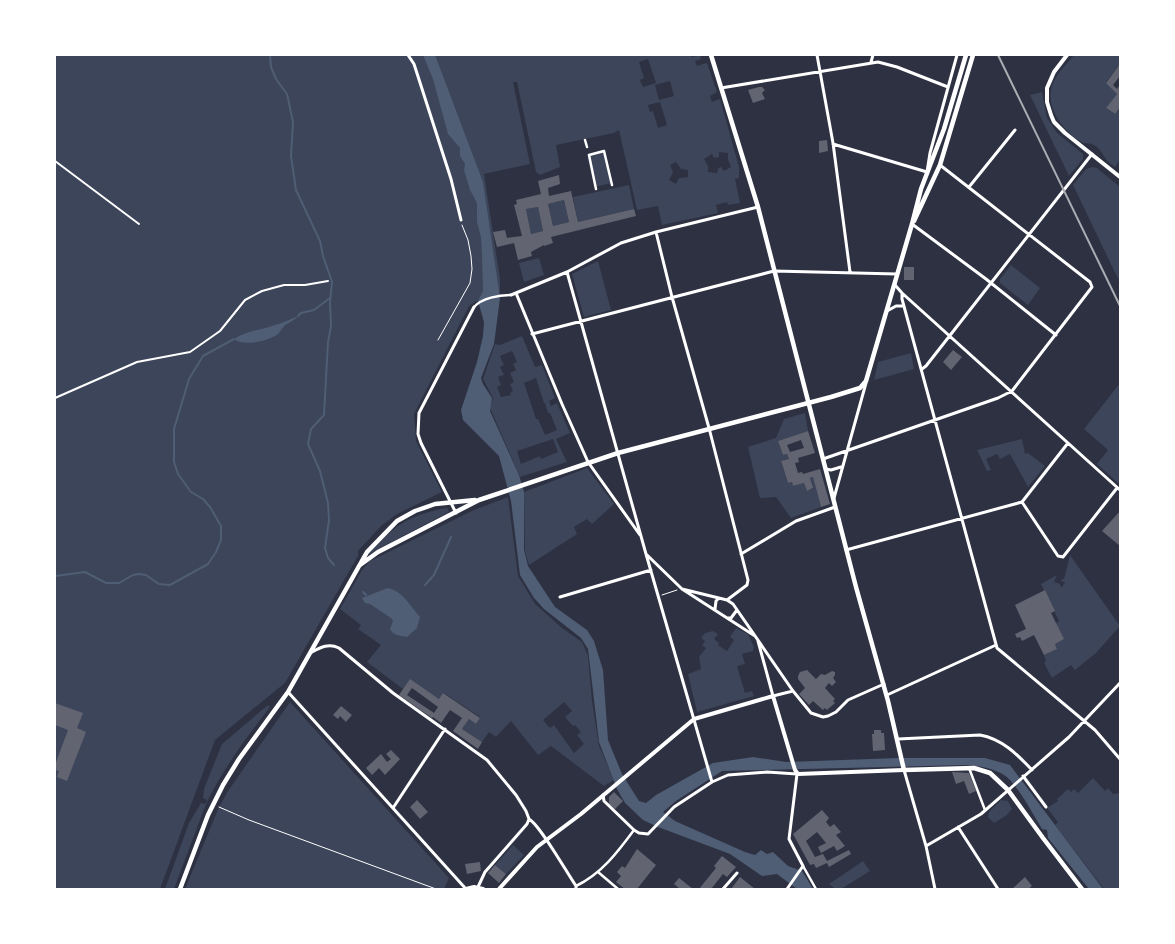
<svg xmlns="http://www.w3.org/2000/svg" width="1175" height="944" viewBox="0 0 1175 944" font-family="'DejaVu Sans',sans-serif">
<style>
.green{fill:#3c4559;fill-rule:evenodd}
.water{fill:#4f5d75}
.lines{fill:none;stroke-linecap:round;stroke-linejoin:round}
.stream{stroke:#4f5d75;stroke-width:2}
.building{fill:#626471;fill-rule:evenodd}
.path{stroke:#fff;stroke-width:1}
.service{stroke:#fff;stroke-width:2}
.pedestrian{stroke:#fff;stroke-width:2.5}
.minor{stroke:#fff;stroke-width:3}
.tertiary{stroke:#fff;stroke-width:4}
.secondary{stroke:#fff;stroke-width:4.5}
.rail{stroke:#abadb3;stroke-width:2}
</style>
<rect width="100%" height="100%" fill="#2d3142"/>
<!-- green -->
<path class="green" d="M55 55H690L692 57 700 55 701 59 695 61 697 66 707 63 717 92 710 96 712 102 720 99 739 167V178L735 179 740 203 728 205 727 202 716 205 718 213 662 225 658 206 637 210 619 130 614 133 556 145 560 167 540 175 536 172 517 82H513L530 164 484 174 500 279V292L475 302 469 306 414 414 416 441 442 492 397 514 381 526 358 551V556L285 683 215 740 160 889H55ZM648 59 656 83 643 87 640 80 644 78 639 62ZM670 81 674 96 659 100 655 85ZM660 102 667 125 658 128 653 111 650 112 648 105ZM719 152 728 153V160L731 167 724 171 721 167 718 168 717 173 708 172V166L704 159 712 154 714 158 719 157ZM676 162 681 169 688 170V177L679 178 676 184 669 180 673 172 670 165Z
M1074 55H1120V64L1106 82 1117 94 1106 108 1114 114 1120 107V160L1115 167C1112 165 1108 162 1106 159 1102 154 1100 148 1094 145 1091 143 1086 144 1083 143 1062 131 1041 103 1055 79 1060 70 1068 63 1074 55Z
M1042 92 1047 118 1057 133 1083 154V159L1069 176 1030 95Z
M605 149 612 183 594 187 587 154Z
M1093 167 1097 168 1120 187V283L1073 185 1086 169Z
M629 185 634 209 578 222 573 197Z
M564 200 569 222 553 226 548 204Z
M538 207 543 231 531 234 526 209Z
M539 258 544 275 524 282 519 263Z
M598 261 611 310 584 317 572 274Z
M1011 265 1040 288 1028 305 1000 283V279Z
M522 336 535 367 542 365 555 398 549 401 551 406 557 403 570 433 556 439 567 462 520 477 490 408 493 398 483 379 495 344 500 345ZM512 351 517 362 513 364 516 370 510 373 514 382 510 384 513 391 510 393 511 395 501 397 497 387 501 385 498 377 504 375 500 367 504 365 500 356ZM536 378 544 403H545L548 413H550L557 430 545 435 538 419H536L524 383ZM553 439 558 452 541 459 540 456 521 464 517 451Z
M911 353 914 369 874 380 878 362Z
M1120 383V481L1118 483 1097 464 1108 450 1084 429Z
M805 413 808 431 778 441 783 455 787 454 789 459 781 462 788 483 792 482 793 486 804 483 807 490 813 489 810 478 813 477 821 507 791 518 776 497 760 498 748 447 776 438 784 419Z
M1022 439 1025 454 1028 453 1045 466 1028 487 1010 454 1000 459 997 454 986 459 991 470 987 471 977 450Z
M587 468 614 504 592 524 587 519 574 527 577 534 529 565 525 552 524 492Z
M508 497 518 576 535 604 562 628 582 642 588 656 592 701 599 746 614 780 604 786 551 746 538 755 511 721 496 737 489 732 482 742 462 729 469 719 476 724 480 717 444 693 439 699 410 680 403 689 367 662 381 645 358 629 361 625 340 609 362 570 370 561 474 510ZM564 702 572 711 565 717 573 726 575 725 581 732 577 735 584 744 574 753 554 725 550 728 543 720Z
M447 508 449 512 447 513 376 550 367 556C393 526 408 515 447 508Z
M1070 555 1120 626 1096 653 1075 670 1071 665 1052 678 1044 663 1046 661 1044 655 1057 649 1055 644 1056 623 1059 621 1041 584 1057 575 1054 582 1060 584V586L1062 587 1065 582 1061 581 1062 579H1064Z
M736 628 748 634 754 647 753 651 742 654 745 664 737 666 745 693 752 691 754 696 697 712 688 674 701 669 699 657 706 648 702 645 705 641 701 638 705 633 713 631 718 634 714 639 719 643 718 645 727 651 734 640 730 637Z
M290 702 449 878 444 889H185L219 807 228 791Z
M268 705 270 707C246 738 223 769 206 804L174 889H165L189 823 201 803 205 804 207 800 203 798 204 789 222 744Z
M1093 778 1105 791 1108 788 1113 794 1120 793V889H1104L1055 825 1058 822 1047 808 1058 801 1057 799 1068 789 1071 792 1074 789 1078 793Z
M1001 800 1008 801 1012 809 1007 815 994 823 988 817 989 812Z
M513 845 524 855 506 874 495 865Z
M863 861 870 871 841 889H835L829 884Z"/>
<!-- water -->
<path class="water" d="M423 55H435L483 182 500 298 494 344 481 378 483 384 492 398 490 411 519 475 524 492V550L528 566 555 607 587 630 594 641 603 670 608 740 622 774 639 801 646 803 656 795 713 763 753 757 786 762 899 758H985L1010 765 1103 889H1089L1048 838 1047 830 1042 829C1034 816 1016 782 1004 775 993 768 979 766 967 765L722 771 676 801 663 812 675 821 745 852 755 855 761 850 767 854 773 852 788 866 802 871 813 889H797L777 874 762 876 730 854 658 827 643 820 625 803 617 789 599 742 588 649 581 638 544 609 534 598 520 575 511 501 499 456 463 420 461 410 477 362 483 336 484 322 478 301 483 291 482 257 481 237 477 222V203L470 190 464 170 465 164 460 156V148L448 134 433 79Z
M298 316C295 320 290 322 285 325 282 328 281 331 278 334 269 341 243 347 234 339 246 331 261 330 275 325 283 323 290 319 298 316Z
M388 588C403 591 411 607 420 617L417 628 407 637C400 636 393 635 390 629L393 621 391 618 370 604 365 603 362 598Z"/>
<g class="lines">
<!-- stream -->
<path class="stream" d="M270 55 271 67 276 79 287 94 293 122 291 156 296 190 320 241 323 256 332 282 330 302 331 326 328 342 324 415 311 429 308 444 320 471 328 503 329 520 325 548 328 558 334 565
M298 316 301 313 314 310 330 298
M55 576 85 572 106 583H119L133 575 139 574 146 575 159 584 170 585 208 564 216 552 221 540V526L210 507 203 499 191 492 178 474 174 462V429L189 379 203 356 234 339
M425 585 434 575 451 537
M363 592 366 595"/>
</g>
<!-- building -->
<path class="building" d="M1120 64V76L1113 85 1117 89 1120 85V107L1115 114 1106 108 1117 94 1106 83Z
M759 87H762L765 90 762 93 765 99 753 103 748 90Z
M827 140 828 151 819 153V141Z
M559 175 560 184 548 188 549 196 571 191 578 222 634 209 636 216 551 237 553 243 544 246V245L531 252 532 256 518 260 514 243 497 247 493 232 505 230 507 238 522 236 514 205 517 204 516 200 541 194 538 181ZM564 200 569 222 553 226 548 204ZM538 207 543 231 531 234 526 209Z
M904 267H914V280H904Z
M953 350 962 357 951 370 943 362Z
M808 431 815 453 798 458 799 462 795 463 798 473 802 472 803 474 820 469 830 504 821 507 813 477 810 478 813 488 807 491 804 483 793 486 792 482 788 483 781 461 789 459 787 454 783 455 778 441ZM801 440 804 448 790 452 787 445Z
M1120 511V546L1102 531Z
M1045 590 1055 611 1051 613 1064 639 1055 644 1057 649 1044 655 1034 635 1022 641 1020 637 1017 638 1015 634 1026 629 1015 605Z
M807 670 816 679 821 674 825 675 832 671 835 672V675L833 678 836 682 832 686 829 683 825 688 835 699 833 701 835 703 827 710 825 708 823 710 813 701 809 705 799 694 805 688 798 679V676L800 672Z
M410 679 439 699 443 693 480 718 476 724 469 719 462 729 482 742 478 749 453 731 462 718 450 710 441 723 433 717 432 718 399 695ZM412 688 438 707 434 713 407 695Z
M55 703 83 713 77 728 86 732 67 781 57 777 59 771 55 770V765L68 730 55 725Z
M341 706 352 715 346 722 340 716 338 719 333 715Z
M874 730H881V733H884L885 750 873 751 872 734H874Z
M391 750 400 759 385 775 379 768 372 775 366 768 381 754 387 762 391 759 386 754Z
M952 772 969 773 976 791 969 794 964 781 956 784Z
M614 792 623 801 615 809 609 804V797Z
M417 800 428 812 420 819 410 807Z
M822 810 829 818 826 822 830 827 834 824 841 832 836 835 845 846 837 851 834 846 821 853 818 847 826 843 817 832 806 841 815 857 823 854 827 861 849 850 851 854 829 867 827 863 816 868 814 864 810 865 793 834Z
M637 849 656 865 637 889H625L616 882 621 876 617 872 622 866 625 868Z
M722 856 736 867 727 877 723 874 711 889H699L716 868 714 866Z
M480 862 481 871 467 874 465 864Z
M495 865 506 874 499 883 488 873Z
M740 877 755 889H731Z
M1025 877 1032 886 1028 889H1012Z
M679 878 693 889H680L674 884Z"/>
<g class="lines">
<!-- path -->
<path class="path" d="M438 340 470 283 472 269 471 256 468 240 462 225
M662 595 677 590
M219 807 249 820 436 889"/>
<!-- service -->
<path class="service" d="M55 161 139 224
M55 398 137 362 190 352 220 331 245 300 262 291 284 285H305L328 281"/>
<!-- pedestrian -->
<path class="pedestrian" d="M585 140 587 147
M596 189 589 155 604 151 612 185
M474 307C482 298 499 295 511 295
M969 768 985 810
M803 866 816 889
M598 872 618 889
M576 886C601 874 617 853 634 830"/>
<!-- minor -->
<path class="minor" d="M408 55 414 64 451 179 461 220
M817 55 833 143 850 272
M871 62 873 55
M721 88 878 62 897 67 948 87
M833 144 927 172 930 153 957 55
M969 187 1015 130
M912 224 986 279 1056 335
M656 232 672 297 709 428 748 580 747 585 727 600
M567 272 646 554 712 782
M895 285 902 293 1120 490
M516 293 562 404 588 462 640 535
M902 293V299L997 648 1095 730 1120 759
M511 295 567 272 621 243 656 232 758 207
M887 311 896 306H903
M532 334 774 271 897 274
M922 369 926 366 1092 154
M823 459 998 398 1012 391 1092 287 1090 282 940 165
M826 469 831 470 841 467
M834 498 866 383
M1022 502 1058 556 1063 557 1117 488
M456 513 421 443 418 434 419 413 474 307
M846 550 1022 502 1068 443
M646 554 682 589 755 636
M741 554 796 521 835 507
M682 589 727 600 733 604 793 691 811 713 823 717 828 716 836 712 848 700 884 684
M560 597 651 570
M715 609 716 601 718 599
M728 618H731L737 610
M758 641 773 696 793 691
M312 652C321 647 329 643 339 648L393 693 487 760 516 795 526 811 529 819C540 825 567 873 576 886V889
M288 692 466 889
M887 695 996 645
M898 739 980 735C1002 739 1017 754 1032 770
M904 770 926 846 935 889
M1023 776 1046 807
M603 795 604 801 634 830 639 833 648 834 674 807 712 782 728 775 767 772 797 774 789 839 803 866 787 889
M393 808 445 729
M958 827 998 889
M926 846 981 814 1069 737 1120 683
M478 887 485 872 527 824 529 819
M723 889 737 873"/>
<!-- tertiary -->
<path class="tertiary" d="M1067 55 1054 72 1047 88V102L1051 115 1054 122 1065 133 1120 177
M466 889 474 887 483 889
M499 889 537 847 581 814 694 719 701 717 773 696 795 770 798 774 904 770"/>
<!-- secondary -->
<path class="secondary" d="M711 55 758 207 856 587 888 701 904 770 974 768 990 773 1008 790 1043 838 1082 889
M914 221 940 165 973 55
M360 565 378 552 479 500 618 453 831 397 860 388 866 381 912 224 921 189 944 129 966 55
M180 889 208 815 223 785 239 759 288 692 367 552 397 521 415 511 435 504 475 500"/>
<!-- rail -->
<path class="rail" d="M998 55 1120 306"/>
</g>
<!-- border -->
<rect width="1175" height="944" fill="none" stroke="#ffffff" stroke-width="112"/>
</svg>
